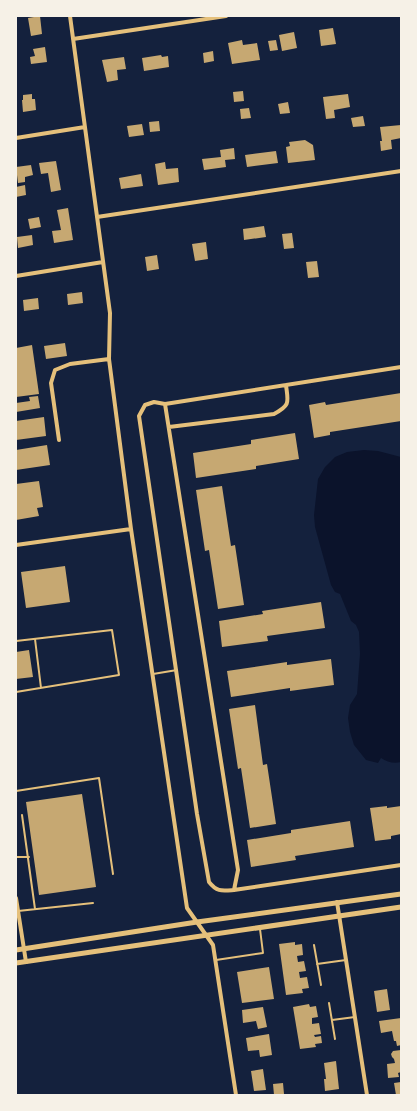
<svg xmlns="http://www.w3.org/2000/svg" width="417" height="1111" viewBox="0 0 417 1111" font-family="'Asap Condensed',sans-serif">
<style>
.water{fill:#0b132b}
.building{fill:#c6a872}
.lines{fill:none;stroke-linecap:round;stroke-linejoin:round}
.service{stroke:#e5c07b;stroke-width:2}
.minor{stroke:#e5c07b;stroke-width:4}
.tertiary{stroke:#e5c07b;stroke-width:5}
</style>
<rect width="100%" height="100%" fill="#14213d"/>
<!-- water -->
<path class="water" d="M364 450 378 451 401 457V762C394 764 387 762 381 758L378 763 366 760 354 745 350 732 348 718 350 705 357 694 360 654 359 632 356 625 351 621 340 594 335 592 331 585 315 527 314 515 318 479 325 467 335 457 347 452Z"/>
<!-- building -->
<path class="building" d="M40 16 42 34 31 36 28 18Z
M333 28 336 44 321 46 319 30Z
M294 32 297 48 282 51 279 35Z
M242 40 243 45 257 43 260 60 232 64 228 43Z
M276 40 278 50 270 51 268 41Z
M45 47 47 62 31 64 30 57 35 56 33 49Z
M213 51 214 61 204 63 203 53Z
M161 55 162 57 168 56 169 67 144 71 142 58Z
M124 57 126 69 117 70 118 80 107 82 102 60Z
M243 91 244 101 234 102 233 92Z
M32 94V99H35L36 110 23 112 22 100H23V95Z
M348 94 350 107 334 110 335 118 326 119 323 97Z
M288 102 290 113 280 114 278 104Z
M249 108 251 118 241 119 240 109Z
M363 116 365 126 353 127 351 118Z
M159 121 160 131 150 132 149 122Z
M142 124 144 135 129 137 127 126Z
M401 125V138L391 140 392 149 381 151 380 141H382L380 127Z
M305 140 313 145 315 160 288 163 286 147 290 146 289 142Z
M234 148 235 159 225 160 226 167 204 170 202 159 221 157 220 150Z
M276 151 278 163 247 167 245 155Z
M56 161 61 190 51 192 48 173 41 174 39 163Z
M165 162 166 169 178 168 179 182 158 185 155 164Z
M31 165 33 175 25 177V182L18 183 16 167Z
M141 174 143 186 121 189 119 178Z
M25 185 26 195 16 197V187Z
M68 208 73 240 54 243 52 231 61 230 57 210Z
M39 217 41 227 30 229 28 219Z
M264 226 266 237 244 240 243 229Z
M292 233 294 248 284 249 282 234Z
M32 235 33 245 18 248 17 237Z
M206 242 208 259 195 261 192 244Z
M157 255 159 269 147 271 145 257Z
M317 261 319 277 308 278 306 262Z
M82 292 83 303 68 305 67 294Z
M38 298 39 309 24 311 23 300Z
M65 343 67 356 46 359 44 346Z
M32 345 39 394 16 397V348Z
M401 393V421L330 432V435L314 438 309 405 325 402 326 405Z
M38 396 40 408 16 412V403L30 401 29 397Z
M44 417 46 436 16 440V421Z
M295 433 299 459 256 466V469L196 478 193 453 251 444V440Z
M47 445 50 465 16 470V450Z
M39 481 43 507 37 508 39 516 16 520V484Z
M222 486 231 546 235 545 244 605 218 609 209 550 205 551 196 490Z
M65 566 70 602 26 608 21 572Z
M321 602 325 628 267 636 268 641 222 647 219 621 263 614 262 611Z
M29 650 33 677 16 679V652Z
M331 659 334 685 290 691V688L231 697 227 671 287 662V665Z
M255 705 263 765 267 764 276 824 250 828 241 768 238 769 229 709Z
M82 794 96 887 39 895 26 802Z
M387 806V808L401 806V834L391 836V839L375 841 370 808Z
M350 821 354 847 295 856 296 860 251 867 247 840 291 833V830Z
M295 942V945L302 944 303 955 297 956 298 962 304 961 306 971 299 972 300 978 307 977 309 988 302 989 303 993 286 995 279 944Z
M269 967 274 999 242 1003 237 972Z
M387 989 390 1010 377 1012 374 991Z
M309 1004 310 1007 316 1006 318 1017 312 1018V1024L319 1023 321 1034 314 1035 315 1037 321 1036 322 1043 315 1044 316 1047 300 1049 293 1007Z
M263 1007 267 1027 258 1029 256 1021 243 1023 242 1010Z
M401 1018V1045L397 1046 396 1041H394L392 1031 381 1033 379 1021Z
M269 1034 272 1055 260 1057 259 1050 248 1051 246 1038Z
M401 1050V1072L398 1073 399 1077 388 1078 387 1064 395 1063 394 1059 392 1057 391 1054 393 1051Z
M336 1061 339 1089 325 1091 324 1079H326L324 1063Z
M263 1069 266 1090 254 1091 251 1071Z
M401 1082V1095H396L394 1083Z
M283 1083 284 1094 274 1095 273 1084Z"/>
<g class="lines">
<!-- service -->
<path class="service" d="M35 639 41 688
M16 641 112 630 119 675 16 692
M153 674 177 670
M16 791 99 778 113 874
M22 815 35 909
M16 857H29
M18 911 93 903
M314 945 321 985
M216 960 263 953 260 929
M317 964 346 960
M329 1003 335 1039
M332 1020 355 1017"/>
<!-- minor -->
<path class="minor" d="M70 16 110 313 109 359 131 529 187 908 213 945 236 1095
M73 39 226 16
M16 138 85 127
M97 217 401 171
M16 276 103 262
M401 367 165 404 154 402 145 405 139 416 197 814 209 882C217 892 221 891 234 890L401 865
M165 404 238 870 234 890
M169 427 274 414C291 405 288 402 286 385
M59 440 51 383 55 370 70 364 109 359
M16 545 131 529
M16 898 26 962
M337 902 367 1095"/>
<!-- tertiary -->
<path class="tertiary" d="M16 950 197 922 401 894
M16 963 401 907"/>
</g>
<!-- border -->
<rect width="417" height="1111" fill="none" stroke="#f6f1e7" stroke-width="34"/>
</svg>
